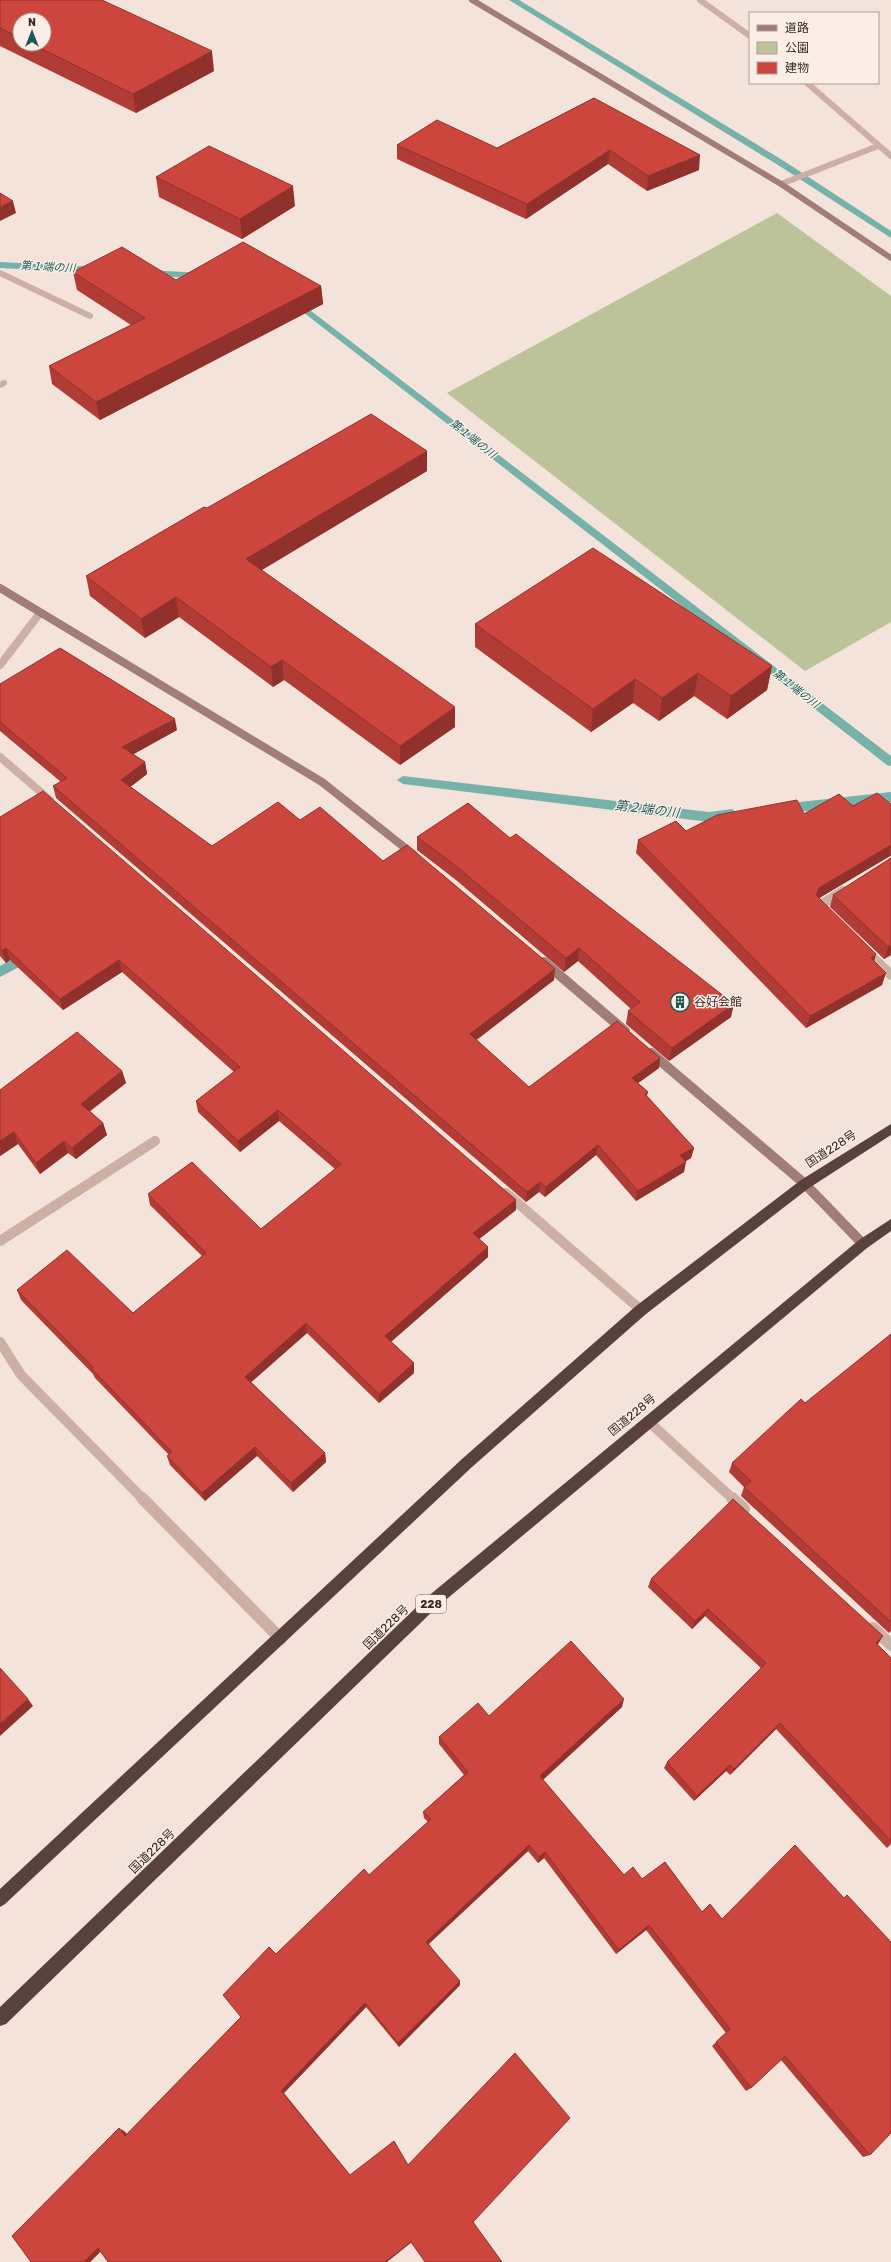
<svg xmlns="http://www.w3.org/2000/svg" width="891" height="2262" viewBox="0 0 891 2262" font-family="Rubik,'Noto Sans JP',sans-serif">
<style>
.green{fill:#bdc399}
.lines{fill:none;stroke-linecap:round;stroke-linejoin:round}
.stream{fill:#77b2aa;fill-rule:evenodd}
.lane-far2{stroke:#ccb0a5;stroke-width:6}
.lane-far1{stroke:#ccb0a5;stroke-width:10}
.lane{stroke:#ccb0a5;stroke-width:12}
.street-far3{stroke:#ccb0a5;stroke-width:6}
.street-far2{stroke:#ccb0a5;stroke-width:8}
.street-far1{stroke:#ccb0a5;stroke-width:10}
.street{stroke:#ccb0a5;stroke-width:12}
.secondary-far2{stroke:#a07e77;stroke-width:6}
.secondary-far1{stroke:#a07e77;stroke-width:8}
.secondary{stroke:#a07e77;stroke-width:10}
.highway{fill:#59413d;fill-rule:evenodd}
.wall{fill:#b03c35;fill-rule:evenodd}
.shaded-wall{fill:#90312b}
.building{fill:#cd463e;stroke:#90312b}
.labels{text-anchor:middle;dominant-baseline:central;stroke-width:3;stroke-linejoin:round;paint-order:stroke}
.far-water-label{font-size:11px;font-style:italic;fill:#1a5b54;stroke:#faeee7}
.shield{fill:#faeee7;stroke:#726461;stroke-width:1}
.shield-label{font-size:11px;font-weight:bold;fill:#372927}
.poi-label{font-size:12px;fill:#372927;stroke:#faeee7;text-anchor:start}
.street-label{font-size:12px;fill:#372927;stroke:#faeee7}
.water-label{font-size:13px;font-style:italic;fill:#1a5b54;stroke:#faeee7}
</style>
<rect width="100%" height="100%" fill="#f3e3da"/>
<!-- green -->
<path class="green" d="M777 213 891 296V622L805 671 447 393Z"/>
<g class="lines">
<!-- stream -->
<path class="stream" d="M509 0H519L784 161 891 231V238L778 165Z
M0 262 97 267 102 270 97 273 0 268Z
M148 270 203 273 208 276 203 279 145 275 143 273Z
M293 297 891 756V766L887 765 290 302V298Z
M403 776 709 812 732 809 738 814 732 819 709 822 403 784 397 780Z
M891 792V802L781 814 775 809 781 804Z
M31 949 36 950 38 954 36 958 0 977V966Z"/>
<!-- lane-far2 -->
<path class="lane-far2" d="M700 0 750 36
M807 83 891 156
M781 184 878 146"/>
<!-- lane-far1 -->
<path class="lane-far1" d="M648 1421 733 1499"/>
<!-- lane -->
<path class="lane" d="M732 1498 744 1509
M873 1628 891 1645"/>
<!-- street-far3 -->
<path class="street-far3" d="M0 273 90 316
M0 385 4 383"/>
<!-- street-far2 -->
<path class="street-far2" d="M0 665 40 613
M0 757 50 800"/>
<!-- street-far1 -->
<path class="street-far1" d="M824 911 819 906 843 891
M866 951 891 975
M506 1193 641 1310
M0 1241 155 1141
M0 1342 21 1375 143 1499"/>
<!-- street -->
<path class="street" d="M142 1498 281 1639"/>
<!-- secondary-far2 -->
<path class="secondary-far2" d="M472 0 781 184 891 258"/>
<!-- secondary-far1 -->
<path class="secondary-far1" d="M0 588 322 782 414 855"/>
<!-- secondary -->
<path class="secondary" d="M544 962 625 1031
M651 1053 805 1184 863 1244"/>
<!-- highway -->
<path class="highway" d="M891 1124V1135L809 1188 646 1314 472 1467 5 1904 0 1907V1889L462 1459 636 1306 801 1180Z
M891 1219V1231L867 1248 436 1608 6 2024 0 2026V2007L426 1598 859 1240Z"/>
</g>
<!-- wall -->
<path class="wall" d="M0 0 214 71 136 113 0 46ZM20 20 44 44H20Z
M594 98 699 170 647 191 608 164 526 219 397 159V145L497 148Z
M156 177 295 206 242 239 159 197Z
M73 272 176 280 321 286 323 304 100 420 52 384 49 366 131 325 77 290Z
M427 471 262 570 455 727 400 765 284 680 273 687 179 617 145 638 90 596 86 576 207 508Z
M475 624 772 666 767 690 727 719 694 696 659 721 633 703 591 732 475 647Z
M0 684 177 730 133 754 145 762 147 774 130 787 212 846 300 820 383 861 554 980 476 1040 529 1087 660 1058 659 1068 638 1083 648 1092 647 1096 694 1148 691 1158 685 1161 684 1172 636 1201 596 1155 545 1197 539 1192 526 1202 56 798 53 786 61 782 0 731Z
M891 804V856H890L819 898 874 961 882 985 806 1028 636 853 638 840 686 831 853 806Z
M0 817 516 1200V1210L479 1239 488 1257 391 1342 414 1363V1373L379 1403 307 1333 251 1382 325 1453 326 1462 293 1492 257 1456 205 1501 170 1465 167 1456 169 1455 95 1378 93 1374 21 1300 17 1290 133 1313 202 1256 150 1205 148 1194 261 1229 335 1169 279 1121 240 1152 198 1112 196 1101 234 1072 122 972 63 1010 10 960 6 963 0 956Z
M417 837 731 1017 669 1061 626 1024 628 1011 631 1009 578 961 564 972 456 880 417 850Z
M891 858V955L884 959 830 907 833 895Z
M122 1071 126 1083 90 1111 103 1123 107 1135 76 1159 68 1153 40 1174 18 1144 0 1156V1090Z
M891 1334V1631L889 1633 741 1496 744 1487 729 1472 732 1463Z
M651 1579 878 1644 877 1645 891 1658V1844L887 1848 776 1729 730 1775 726 1771 694 1801 664 1768 667 1762 761 1668 705 1616 692 1629 648 1587Z
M622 1707 543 1780 624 1875 642 1879 870 2155 863 2157 781 2060 751 2088 746 2091 712 2046 726 2033 646 1930 616 1954 544 1858 538 1863 528 1851 429 1944 460 1985 399 2047 366 2007 284 2093 350 2175 408 2165 568 2121 412 2242 100 2252 90 2262H31L124 2131 127 2134 241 2017 276 1954 369 1875 428 1822 424 1818 423 1812 464 1775 439 1744V1737L489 1716Z"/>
<!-- shaded-wall -->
<path class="shaded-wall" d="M212 51 214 71 136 113 133 94Z
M610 150 608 164 526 219 527 204Z
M700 155 699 170 647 191 648 176Z
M293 186 295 206 242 239 240 219Z
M13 201 16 213 0 221V207Z
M321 286 323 304 100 420 96 402Z
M427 451V471L248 578 246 559Z
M176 597 179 617 145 638 141 619Z
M282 660 284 680 273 687 271 667Z
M772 666 767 690 727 719 731 696Z
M698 673 694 696 659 721 662 698Z
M635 679 633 703 591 732 593 709Z
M455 707V727L400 765V746Z
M175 719 177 730 125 759 122 747Z
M145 762 147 774 124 792 121 780Z
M891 845 890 856 816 900V895L819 888Z
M891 945V955L884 959 888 947Z
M6 948 10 960 6 963 2 951Z
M579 948 578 961 564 972 566 958Z
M876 954 873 966 871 958Z
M119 960 122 972 63 1010 60 999Z
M555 969 554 980 470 1045V1034Z
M886 973 882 985 806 1028 810 1016Z
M734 1004 731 1017 669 1061 672 1048Z
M660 1058 659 1068 630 1089 632 1078Z
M122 1071 126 1083 85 1115 81 1104Z
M278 1110 279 1121 240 1152 238 1141Z
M103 1123 107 1135 76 1159 72 1148Z
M14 1132 18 1144 0 1156V1141Z
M64 1141 68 1153 40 1174 36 1163Z
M598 1145 596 1155 545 1197 546 1187Z
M694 1148 691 1158 678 1166 680 1155Z
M686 1162 684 1172 636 1201 638 1191Z
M540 1182 539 1192 526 1202 527 1192Z
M516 1200V1210L473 1244V1233Z
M488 1247V1257L386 1346 385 1336Z
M306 1323 307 1333 247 1386 245 1377Z
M414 1363V1373L379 1403V1394Z
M255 1447 257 1456 205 1501 202 1493Z
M325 1453 326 1462 293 1492 291 1483Z
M708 1609 705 1616 692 1629 695 1621Z
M883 1636 878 1644 871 1651 876 1643Z
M28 1699 33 1706 0 1736V1724Z
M624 1699 622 1707 539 1783 540 1776Z
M780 1723 776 1729 730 1775 734 1769Z
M730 1765 726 1771 694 1801 697 1796Z
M529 1845 528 1851 426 1946V1942Z
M545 1852 544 1858 538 1863 539 1857Z
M649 1925 646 1930 616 1954 619 1950Z
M460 1981V1985L399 2047 398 2043Z
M365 2003 366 2007 284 2093 281 2091Z
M119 2128 124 2131 130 2138 125 2136Z
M411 2242H412L387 2262H385Z
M98 2248 103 2249 90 2262H84Z"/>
<!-- building -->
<path class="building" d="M0 0H102L212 51 133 94 32 44H44V20H20V38L0 28Z
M594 98 700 155 648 176 610 150 527 204 397 145 437 120 497 148Z
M209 146 293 186 240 219 156 177Z
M0 193 13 201 0 207Z
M243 242 321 286 96 402 49 366 145 318 73 272 122 247 176 280Z
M371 414 427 451 246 559 455 707 400 746 282 660 271 667 176 597 141 619 86 576 204 507 207 508Z
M593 548 772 666 731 696 698 673 662 698 635 679 593 709 475 624Z
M60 648 175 719 122 747 145 762 121 780 212 846 278 802 300 820 320 807 383 861 407 845 555 969 470 1034 529 1087 617 1021 660 1058 632 1078 648 1092 645 1094 694 1148 680 1155 686 1162 638 1191 598 1145 546 1187 540 1182 527 1192 53 786 67 778 0 722V684Z
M43 791 516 1200 473 1233 488 1247 385 1336 414 1363 379 1394 306 1323 245 1377 325 1453 291 1483 255 1447 202 1493 167 1456 172 1452 91 1368 93 1367 17 1290 67 1250 133 1313 206 1253 148 1194 192 1162 261 1229 341 1164 278 1110 238 1141 196 1101 240 1067 119 960 60 999 6 948 2 951 0 948V817Z
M877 793 891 804V845L819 888 816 895 876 954 871 958 886 973 810 1016 638 840 676 821 686 831 717 815 797 800 804 814 839 794 853 806Z
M468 803 510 838 516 834 734 1004 672 1048 628 1011 640 1002 579 948 566 958 456 866 417 837Z
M891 858V945L888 947 833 895Z
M77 1032 122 1071 81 1104 103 1123 72 1148 64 1141 36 1163 14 1132 0 1141V1090Z
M891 1334V1622L744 1487 751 1481 732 1463 801 1399 805 1403Z
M733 1499 883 1636 876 1643 891 1658V1841L780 1723 734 1769 730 1765 697 1796 667 1762 766 1663 708 1609 695 1621 651 1579Z
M571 1641 624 1699 540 1776 624 1875 633 1867 642 1879 665 1862 702 1912 710 1904 722 1919 795 1845 844 1898 847 1895 891 1942V2133L870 2155 785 2056 751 2088 716 2042 730 2029 649 1925 619 1950 545 1852 539 1857 529 1845 426 1942 460 1981 398 2043 365 2003 281 2091 350 2175 394 2141 408 2165 515 2053 570 2118 473 2222 502 2262H425L411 2242 385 2262H108L98 2248 84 2262H31L12 2236 119 2128 125 2136 241 2017 223 1995 269 1947 276 1954 364 1869 369 1875 431 1819 423 1812 468 1772 439 1737 478 1703 489 1716Z
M0 1668 28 1699 0 1724Z"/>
<!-- icons -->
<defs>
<symbol id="building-ring" viewBox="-11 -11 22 22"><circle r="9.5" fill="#faeee7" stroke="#1a5b54" stroke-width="1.5"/><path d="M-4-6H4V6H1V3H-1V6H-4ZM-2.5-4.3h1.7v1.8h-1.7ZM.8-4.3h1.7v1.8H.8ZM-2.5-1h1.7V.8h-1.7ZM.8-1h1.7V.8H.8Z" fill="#1a5b54"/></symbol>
</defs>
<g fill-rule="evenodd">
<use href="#building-ring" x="669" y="991" width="22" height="22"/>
</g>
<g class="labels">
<!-- far-water labels -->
<g class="far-water-label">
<text transform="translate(48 267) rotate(3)">第１端の川</text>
<text transform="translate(473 439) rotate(38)">第１端の川</text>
<text transform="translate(796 689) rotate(38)">第１端の川</text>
</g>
<!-- shield labels -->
<rect class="shield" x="416" y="1595" width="30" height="18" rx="3"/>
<g class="shield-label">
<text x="431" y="1604">228</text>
</g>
<!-- poi labels -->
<g class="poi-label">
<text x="694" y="1002">谷好会館</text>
</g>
<!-- street labels -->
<g class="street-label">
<text transform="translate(831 1149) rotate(-33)">国道228号</text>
<text transform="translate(632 1415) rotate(-40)">国道228号</text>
<text transform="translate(386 1627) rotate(-44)">国道228号</text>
<text transform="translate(152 1851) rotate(-44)">国道228号</text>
</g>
<!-- water labels -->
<g class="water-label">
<text transform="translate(647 809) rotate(7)">第２端の川</text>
</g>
</g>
<!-- legend -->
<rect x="749" y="12" width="130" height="72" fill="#faeee7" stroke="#ac9f9a"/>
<rect x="757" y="25" width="20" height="6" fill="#a07e77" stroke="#ac9f9a"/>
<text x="785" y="32" font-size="12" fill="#372927">道路</text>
<rect x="757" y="42" width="20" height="12" fill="#bdc399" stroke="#ac9f9a"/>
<text x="785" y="52" font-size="12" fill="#372927">公園</text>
<rect x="757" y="62" width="20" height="12" fill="#cd463e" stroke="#ac9f9a"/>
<text x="785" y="72" font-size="12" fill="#372927">建物</text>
<!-- north arrow -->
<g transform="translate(32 32)"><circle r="19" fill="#faeee7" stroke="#ac9f9a"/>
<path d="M0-3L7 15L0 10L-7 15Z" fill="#1a5b54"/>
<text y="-6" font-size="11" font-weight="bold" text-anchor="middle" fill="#372927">N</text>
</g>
</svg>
